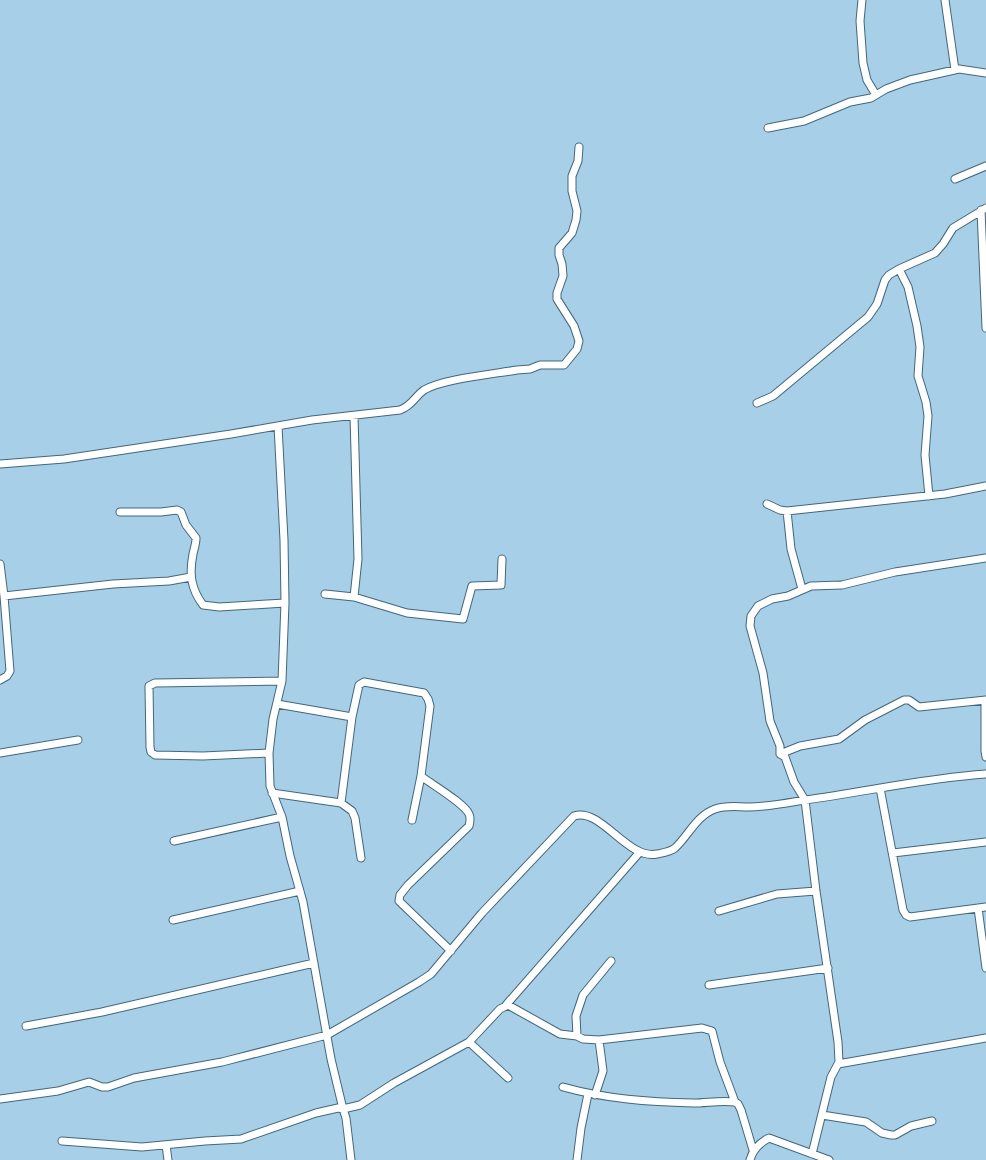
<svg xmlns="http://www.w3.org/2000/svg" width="986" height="1160" viewBox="0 0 986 1160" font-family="Helvetica,sans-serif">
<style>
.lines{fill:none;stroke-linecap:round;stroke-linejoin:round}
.minor-casing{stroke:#42677c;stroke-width:9}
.minor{stroke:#fff;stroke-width:7}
</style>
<rect width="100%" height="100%" fill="#a7cfe7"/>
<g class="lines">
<defs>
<path id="minor" d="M862 0 860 21 863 63 867 80 876 95
M945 0 955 70
M768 128 804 121 850 102 871 98 886 89 910 80 959 69 986 73
M955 179 986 166
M981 210 986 328
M899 269 908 287 917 326 920 347 918 376 926 402 928 416 925 455 929 496
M757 403 773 396 868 317 877 304 885 280 889 275 899 269 935 253 943 244 953 228 986 208
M278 426 284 540 285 603 282 681 273 719 269 753 270 786 282 817 290 856 303 902 331 1059 343 1109 346 1118 351 1160
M0 464 64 459 231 434 312 420 400 410C413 405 414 397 424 390 442 379 494 374 517 370L530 369 540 365H564L577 349 579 341 574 326 557 299V293L563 276 562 264 559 255V248L572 233 576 220 577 211 572 191V176L578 161 579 147
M767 504 780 510 787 511 945 494 986 486
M787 511 791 549 802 589
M120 512H161L177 510 181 512 186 525 196 538C196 544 194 549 193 554 189 574 191 589 203 605L219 607 285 603
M0 564 4 596 10 671 7 676 0 680
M325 594 354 597 407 613 463 619 472 586 501 585 502 559
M4 596 113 584 169 581 191 577
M354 597 358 559 354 416
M985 701V751L986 757
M277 704 352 717
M0 753 78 740
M269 753 203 756 155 755 151 752 150 747 149 686 155 683 282 681
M780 754 800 746 839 739 865 720 904 700H909L919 707 986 700
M421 776C431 784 464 803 469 814 471 818 470 822 469 826L408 885 400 895 399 901 451 951
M880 788 903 910 906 915 910 917 986 907
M272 793 341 803 352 717 359 685 364 682 424 693 428 699 430 706 421 776 412 820
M341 803 352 811 355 818 361 858
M174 841 282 817
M893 853 986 842
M978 908 986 968
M719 911 777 894 816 891
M173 920 300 891
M709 985 828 968
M506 1005 639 853
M26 1026 102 1012 314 963
M577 1036 576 1016 583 995 611 961
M469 1042 508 1078
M838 1064 986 1038
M563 1087C606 1099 649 1102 693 1103 707 1103 721 1100 735 1102L738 1104 741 1110 753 1150
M595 1095 603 1071 599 1040
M0 1099 58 1091 89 1082 102 1087H108L134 1078 222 1062 327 1035 419 982 431 974 482 913 574 816C601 807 627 860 657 854 662 853 670 852 675 848 689 835 696 816 715 809 727 805 737 807 749 807 767 807 787 803 805 800 865 792 925 778 986 774
M822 1115 866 1122 882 1133 891 1135H895L911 1126 932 1121
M62 1141 142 1147 205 1141 241 1139 316 1113 338 1108 343 1109 360 1105 394 1083 469 1042 500 1009 508 1005 560 1034 577 1036 583 1039 599 1040 702 1028 712 1031 720 1062 735 1102
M166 1145 168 1160
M812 1154 831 1077 839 1062 838 1042 816 891 805 800 794 782 785 757 780 754V746L770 721 763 673 750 626 751 616 758 606 772 599 788 596 811 586 842 585 895 572 986 558
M577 1160 581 1128 588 1094
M750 1160C753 1149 759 1143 769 1138L829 1160"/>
</defs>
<!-- minor casing -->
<use href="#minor" class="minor-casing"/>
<!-- minor -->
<use href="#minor" class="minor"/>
</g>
</svg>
